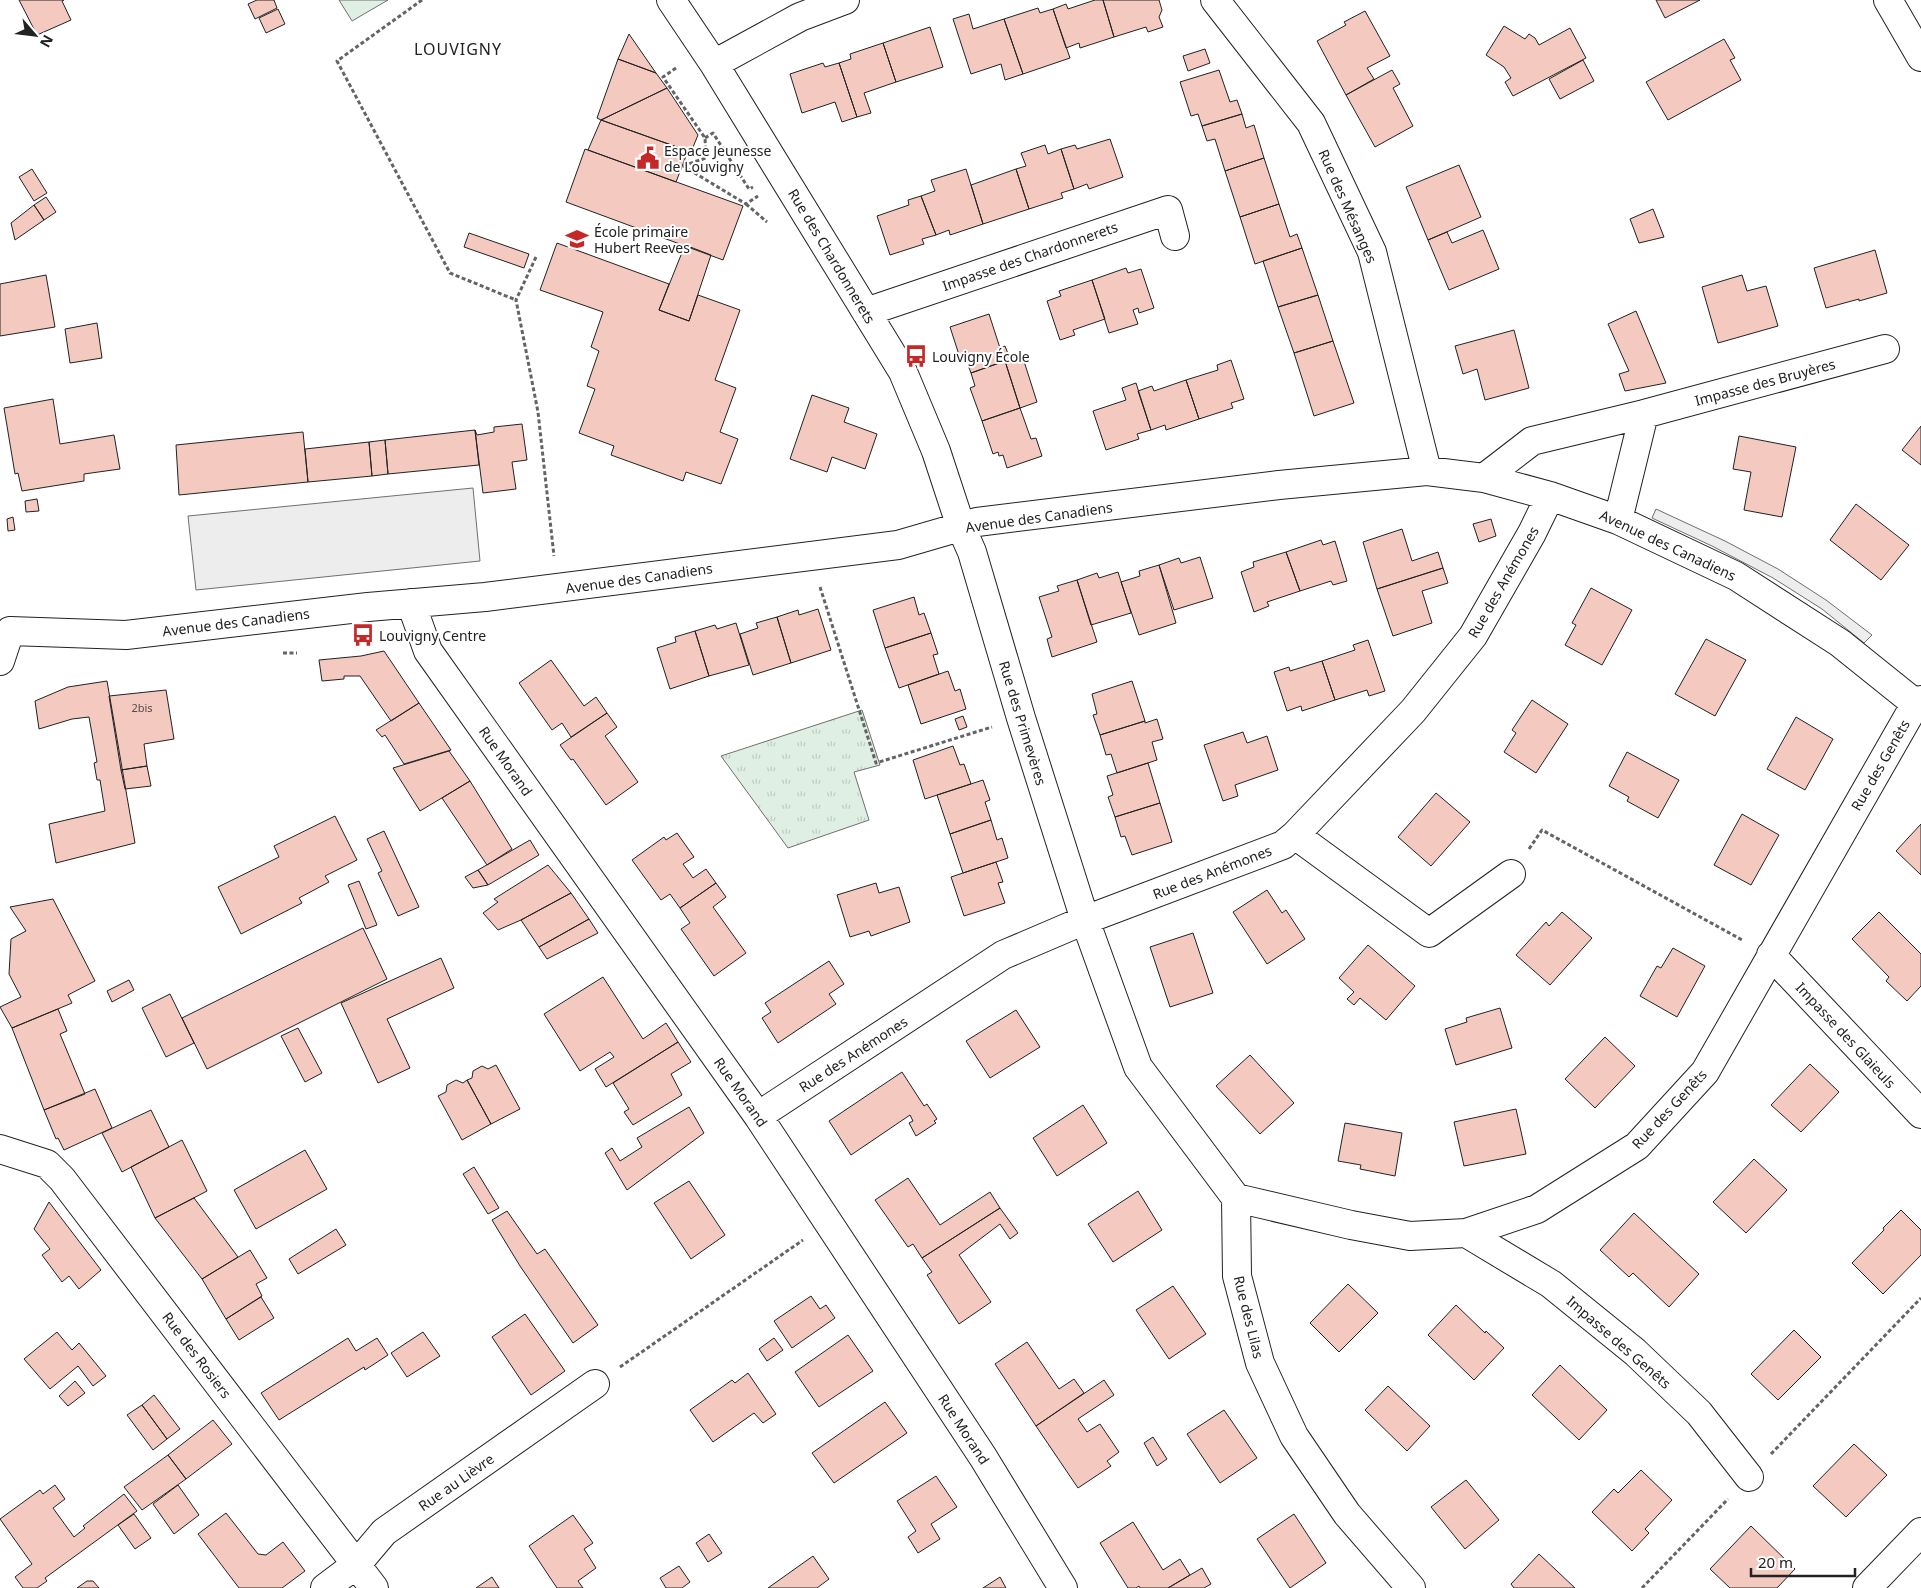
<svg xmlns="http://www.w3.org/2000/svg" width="1921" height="1588" viewBox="0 0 1921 1588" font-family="'Noto Sans',sans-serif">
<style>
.grass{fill:#e0efe3;stroke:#6f6f6f}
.park{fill:url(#park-tufts);stroke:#6f6f6f}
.parking{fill:#ededed;stroke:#6f6f6f}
.building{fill:#f3c9c0;stroke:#222}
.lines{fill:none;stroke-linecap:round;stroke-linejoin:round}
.minor-casing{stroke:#222;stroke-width:30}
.path{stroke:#646464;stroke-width:3;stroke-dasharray:4 2.5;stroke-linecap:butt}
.minor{stroke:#fff;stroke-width:28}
.labels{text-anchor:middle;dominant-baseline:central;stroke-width:4;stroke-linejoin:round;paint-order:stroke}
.number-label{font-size:11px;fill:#564c4a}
.poi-label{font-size:14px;fill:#222;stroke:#fff;text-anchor:start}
.street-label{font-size:14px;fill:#222;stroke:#fff}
.quarter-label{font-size:16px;letter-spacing:1px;fill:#222;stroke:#fff}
</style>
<defs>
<pattern id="park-tufts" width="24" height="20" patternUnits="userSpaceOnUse" patternTransform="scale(1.25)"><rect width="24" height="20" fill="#e0efe3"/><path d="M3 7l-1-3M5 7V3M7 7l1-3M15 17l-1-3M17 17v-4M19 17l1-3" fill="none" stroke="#c0cdc2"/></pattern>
</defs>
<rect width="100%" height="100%" fill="#fff"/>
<!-- grass -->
<path class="grass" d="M339 0H388L352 21Z"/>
<!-- park -->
<path class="park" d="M862 710 880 765 854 772 869 820 788 848 721 756Z"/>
<!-- parking -->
<path class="parking" d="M473 488 480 561 196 590 188 516Z
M1656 509 1725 541 1778 569 1826 600 1872 635 1864 643 1822 609 1773 578 1712 546 1652 518Z"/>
<!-- building -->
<path class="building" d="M19 0H64L62 1 71 20 37 35Z
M257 0H274L277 8 255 19 248 4Z
M1095 0H1103L1114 37 1080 48 1079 43 1066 48 1053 9 1066 4 1068 9Z
M1103 0H1159L1162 10 1159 17 1163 27 1148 32 1146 27 1114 37Z
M1656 0H1700L1665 18Z
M1038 8 1040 13 1053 9 1070 58 1023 74 1004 19Z
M278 9 285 24 266 33 259 18Z
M1365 11 1390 56 1367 68 1374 79 1346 95 1317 41 1346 25 1344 22Z
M969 14 973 29 1004 19 1023 74 1005 80 1001 64 971 74 953 19Z
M1504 26 1525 39 1529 34 1535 38 1539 45 1570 28 1586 58 1513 96 1505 82 1511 78 1504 67 1486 55Z
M930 27 943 67 896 82 883 43Z
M629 34 656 73 618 59Z
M1724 39 1735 58 1730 60 1741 80 1668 120 1646 82Z
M883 43 896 82 864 93 871 113 857 117 839 63 851 59 850 54Z
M1205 49 1210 63 1188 71 1183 56Z
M618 59 656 73 667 88 601 120 597 118Z
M1583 60 1594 81 1560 99 1549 79Z
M823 63 825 67 839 63 857 117 842 122 835 102 802 113 790 74Z
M1219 70 1230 102 1237 100 1242 114 1202 126 1198 114 1191 116 1180 82Z
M1392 70 1400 84 1393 88 1413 126 1375 147 1346 95Z
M667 88 698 135 691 152 601 120Z
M1242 114 1246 128 1254 125 1264 158 1225 171 1215 139 1207 141 1202 126Z
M601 120 688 151 676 182 588 150Z
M1110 139 1123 177 1089 189 1087 184 1074 189 1061 149 1075 145 1077 149Z
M1045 145 1048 154 1061 149 1074 189 1061 193 1063 198 1029 209 1016 169 1026 166 1021 153Z
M585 149 743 206 723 260 566 202Z
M1264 158 1279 204 1240 217 1225 171Z
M1459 165 1481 217 1428 240 1406 187Z
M32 169 47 193 34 201 19 177Z
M966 169 983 224 950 235 949 230 936 235 921 196 935 191 931 180Z
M1016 169 1029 209 983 224 971 185Z
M921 196 936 235 922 239 924 244 890 255 877 216 909 205 908 200Z
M46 197 56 212 44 220 34 205Z
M1279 204 1290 237 1297 234 1302 248 1255 264 1240 217Z
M34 205 44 220 15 240 11 223Z
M1653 209 1664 237 1639 243 1630 219Z
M1483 230 1499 269 1449 290 1428 240 1447 232 1452 243Z
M469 233 529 254 524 268 464 247Z
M557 243 669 284 659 310 689 321 698 295 740 310 715 380 736 388 720 432 738 439 721 484 686 472 683 481 611 455 614 446 579 433 595 389 587 386 599 351 591 347 603 312 540 290Z
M685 245 711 255 689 321 659 310Z
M1302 248 1318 295 1278 307 1263 261Z
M1875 250 1887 293 1859 301V299L1826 308 1814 268Z
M1126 268 1128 273 1141 269 1154 308 1139 313 1138 308 1133 310 1138 324 1109 333 1092 280Z
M46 275 55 327 0 336V284Z
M1742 275 1747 291 1766 286 1778 326 1718 343 1702 287Z
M1092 280 1105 319 1073 330 1075 335 1060 340 1047 301 1061 296 1059 291Z
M1318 295 1333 341 1294 353 1278 307Z
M1636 311 1666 383 1625 391 1619 374 1629 371 1608 324Z
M989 314 1000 348 1005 346 1010 359 971 373 966 360 961 361 950 327Z
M97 323 102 358 70 363 65 329Z
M1514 330 1529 388 1485 400 1477 369 1463 374 1455 346Z
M1333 341 1354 403 1314 416 1294 353Z
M1022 355 1037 402 1020 408 1005 361Z
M1231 360 1244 399 1231 403 1233 408 1199 419 1186 380 1218 370 1217 365Z
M1005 361 1020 408 982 421 970 388 975 386 971 373Z
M1186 380 1199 419 1166 430 1165 425 1151 430 1138 391 1152 386 1154 391Z
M1136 383 1151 430 1137 434 1139 439 1106 450 1093 411 1126 400 1122 388Z
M812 395 849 408 844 422 877 434 865 469 832 457 827 472 790 459Z
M53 399 60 444 114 435 120 469 84 474V481L22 491 18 473 15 474 4 408Z
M1020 408 1031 439 1036 438 1042 456 1007 468 1003 455 999 456 998 452 993 454 982 421Z
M522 424 527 460 512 462 516 489 483 493 475 430 477 435 494 432V427Z
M1921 426V465L1902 450Z
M475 430 479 465 388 474 385 440Z
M303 432 308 482 179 495 176 445Z
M1739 436 1796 447 1782 517 1744 510 1751 472 1733 469Z
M385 440 388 474 372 476 369 442Z
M369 442 372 476 308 482 305 449Z
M37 499 39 511 26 512 25 501Z
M1856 504 1909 545 1881 580 1830 540Z
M13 517 15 530 8 531 7 519Z
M1491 519 1496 536 1479 542 1473 524Z
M1402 529 1412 561 1438 552 1443 568 1377 589 1363 542Z
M1321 540 1323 545 1335 541 1347 581 1333 585 1331 581 1300 591 1286 552Z
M1286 552 1300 591 1267 602 1269 606 1254 612 1241 572 1254 567 1253 562Z
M1200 557 1213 598 1174 610 1159 565 1179 558 1181 563Z
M1159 565 1176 623 1139 635 1121 582 1140 576 1139 571Z
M1443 568 1448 583 1422 591 1432 623 1393 636 1377 589Z
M1118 572 1131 613 1091 625 1077 580 1097 573 1099 578Z
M1077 580 1097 642 1052 657 1047 639 1052 637 1039 597 1059 591 1057 586Z
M1591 588 1632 610 1602 665 1565 645 1576 625 1572 623Z
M914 597 919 615 924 613 931 633 885 648 873 610Z
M818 609 831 650 791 663 777 617 798 610 799 615Z
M777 617 791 663 753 675 740 634 758 628 756 623Z
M736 623 749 665 709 676 695 631 715 625 717 629Z
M695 631 709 676 670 689 657 648 676 642 675 637Z
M931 633 938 654 933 655 939 674 899 688 885 648Z
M1706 639 1746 660 1715 716 1675 694Z
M1368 640 1385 691 1369 696 1367 690 1335 700 1322 661 1355 650 1353 645Z
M384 651 419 703 391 721 360 676H344V679L322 681 319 660 361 656Z
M551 660 584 706 596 697 607 713 571 737 562 723 552 730 519 683Z
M1322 661 1335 700 1302 711 1301 706 1287 711 1274 672 1289 667 1290 671Z
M948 671 955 691 960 689 966 709 921 724 908 685Z
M107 681 135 843 56 863 49 824 105 811 100 780H97L94 763 97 762 89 717 72 719 39 729 35 701 68 687Z
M1132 681 1145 721 1100 735 1093 715 1097 714 1092 694Z
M166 690 174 739 144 744 147 766 121 770 109 696Z
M1532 700 1568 724 1536 773 1504 752 1516 733 1512 730Z
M419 703 451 750 404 764 385 735 382 737 376 730Z
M607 713 617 727 605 736 638 782 606 805 573 759 571 760 560 745Z
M963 716 967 727 959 730 955 719Z
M1796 717 1833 739 1805 790 1767 769Z
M1157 719 1163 739 1152 742 1157 760 1117 773 1111 754 1106 755 1100 735 1145 721V723Z
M1243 732 1247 743 1267 736 1278 770 1235 785 1238 796 1223 801 1204 745Z
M953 746 960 765 964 764 971 784 925 799 913 760Z
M449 751 470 781 420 811 393 768Z
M1627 752 1679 780 1658 818 1627 801 1629 797 1609 786Z
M1148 763 1160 803 1115 817 1108 797 1113 795 1107 776Z
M147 766 151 786 125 789 121 770Z
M983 780 990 800 985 802 991 820 950 834 937 795Z
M470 781 512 849 487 865 442 798Z
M1436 793 1470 822 1431 866 1398 837Z
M1160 803 1172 842 1132 855 1125 836 1121 837 1115 817Z
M1742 814 1779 835 1751 885 1714 865Z
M335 816 357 860 325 876 329 882 299 898 302 903 241 934 218 887 279 857 274 846Z
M991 820 997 840 1002 838 1008 858 963 873 950 834Z
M1921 824V875L1896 851Z
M384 831 419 907 398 916 378 873 382 871 367 839Z
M677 833 694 857 683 864 693 878 706 869 716 883 680 908 670 894 661 900 632 860 664 837 666 840Z
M530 840 539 855 488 885 478 870Z
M996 862 1003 882 998 883 1005 903 964 916 951 877Z
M548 865 571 893 521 920 498 930 483 913 498 902 494 899Z
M478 870 488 885 473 888 465 877Z
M359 881 377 925 366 929 348 885Z
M716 883 726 897 713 907 746 953 714 976 681 929 690 923 680 908Z
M876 883 879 893 899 887 910 922 871 936 869 931 850 937 837 895Z
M1267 890 1282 913 1286 910 1305 939 1267 964 1233 912Z
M571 893 589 919 539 947 521 920Z
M53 899 95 981 68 995 72 1003 12 1028 0 1007 21 997 9 974 11 939 26 931 10 907Z
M1562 912 1592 938 1550 985 1516 955 1546 922 1549 926Z
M1879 912 1921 954V986L1907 1001 1886 981 1889 977 1852 939Z
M589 919 598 933 547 959 539 947Z
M363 928 387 979 207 1069 182 1018Z
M1193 933 1213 993 1170 1007 1150 947Z
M1368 945 1415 986 1386 1020 1360 998 1354 1005 1347 999 1354 992 1339 978Z
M1673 948 1705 966 1677 1017 1640 996 1657 966 1661 968Z
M441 958 454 988 387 1019 410 1068 378 1083 341 1003Z
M829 961 844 984 829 994 836 1004 778 1043 762 1018 771 1012 765 1003Z
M603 977 643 1039 666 1023 678 1042 606 1087 595 1069 614 1057 610 1052 580 1071 544 1014Z
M129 980 134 990 112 1002 107 991Z
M170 994 194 1043 166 1057 142 1008Z
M1500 1008 1512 1048 1456 1065 1445 1029 1467 1022 1466 1018Z
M58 1009 67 1031 60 1034 85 1094 44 1110 12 1028Z
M1016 1010 1040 1047 990 1078 966 1041Z
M298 1028 322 1073 305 1082 281 1036Z
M1605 1037 1635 1066 1595 1108 1565 1079Z
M678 1042 691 1062 671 1074 682 1095 633 1125 624 1112 629 1109 613 1083Z
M1250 1055 1294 1103 1260 1134 1216 1086Z
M1810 1064 1839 1092 1801 1132 1771 1105Z
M496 1065 520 1109 491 1124 467 1080 472 1078 473 1071 482 1066 488 1069Z
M902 1072 924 1106 927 1104 937 1119 934 1121 936 1123 916 1136 909 1123 913 1121 910 1115 851 1155 829 1121Z
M456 1080 463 1083 467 1080 491 1124 462 1140 438 1096 446 1092 447 1085Z
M95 1089 112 1128 64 1150 58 1138 56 1139 44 1110Z
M1083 1105 1107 1143 1057 1176 1033 1138Z
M689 1107 704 1133 627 1190 605 1153 612 1148 620 1161 642 1147 637 1138Z
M1516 1109 1526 1154 1464 1166 1454 1122Z
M151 1110 169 1147 122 1172 102 1133Z
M1345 1123 1402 1133 1395 1176 1360 1169 1361 1165 1338 1161Z
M182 1140 207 1191 155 1218 131 1167Z
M305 1150 327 1189 256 1229 234 1190Z
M1754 1159 1787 1190 1746 1233 1713 1202Z
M474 1167 499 1208 488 1214 463 1174Z
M908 1178 940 1225 990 1192 1000 1208 922 1258 913 1244 908 1247 875 1200Z
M689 1181 725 1235 691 1259 654 1203Z
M1138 1191 1162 1230 1113 1262 1088 1224Z
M194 1198 238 1257 202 1279 155 1218Z
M49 1202 101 1270 79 1289 69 1276 62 1282 42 1255 50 1249 34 1229Z
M1000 1208 1018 1233 1010 1239 1000 1224 959 1255 991 1302 959 1324 927 1275 932 1272 922 1258Z
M1901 1210 1921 1230V1255L1883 1294 1852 1263 1884 1230 1883 1228Z
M507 1211 537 1254 545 1249 598 1325 573 1343 520 1266 492 1220Z
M1634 1213 1699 1274 1669 1307 1633 1273 1629 1277 1600 1250Z
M336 1229 346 1245 298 1274 289 1259Z
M250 1250 267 1278 256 1284 262 1296 226 1319 202 1279Z
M1348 1284 1378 1313 1339 1352 1310 1323Z
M1173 1286 1206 1334 1169 1359 1136 1310Z
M811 1296 820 1309 826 1305 835 1318 792 1348 774 1321Z
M261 1297 274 1318 239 1340 226 1319Z
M1456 1305 1485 1333 1486 1331 1504 1348 1474 1380 1428 1335Z
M525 1314 565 1371 531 1395 492 1337Z
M1794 1330 1821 1357 1778 1400 1751 1374Z
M57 1332 72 1350 79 1343 106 1376 93 1386 78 1366 50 1389 24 1359Z
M423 1332 440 1356 407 1377 391 1353Z
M848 1335 873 1371 819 1407 795 1372Z
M348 1338 356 1351 377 1338 388 1355 365 1370 364 1367 279 1420 261 1393Z
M774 1338 783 1350 767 1361 759 1349Z
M1027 1342 1059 1389 1074 1379 1084 1393 1036 1426 995 1364Z
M1560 1365 1607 1410 1579 1440 1532 1395Z
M748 1373 776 1414 763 1423 754 1413 713 1442 690 1410 732 1380 735 1383Z
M1104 1380 1114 1395 1078 1419 1087 1432 1100 1424 1119 1452 1107 1461 1111 1466 1078 1488 1036 1426Z
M75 1381 85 1393 68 1406 59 1396Z
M1388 1386 1430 1426 1407 1451 1365 1410Z
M154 1395 180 1429 167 1439 142 1405Z
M885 1402 907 1433 834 1483 812 1453Z
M142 1405 167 1439 153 1450 127 1415Z
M1224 1410 1257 1458 1220 1483 1187 1434Z
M213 1420 232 1444 186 1479 168 1455Z
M1153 1437 1167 1459 1157 1466 1144 1443Z
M1854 1444 1887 1475 1846 1517 1813 1486Z
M168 1455 186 1479 142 1510 124 1487Z
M1641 1470 1672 1500 1645 1529 1649 1533 1632 1551 1592 1512 1614 1489 1618 1493Z
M936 1476 957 1507 931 1524 940 1539 918 1553 908 1537 916 1531 897 1501Z
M1466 1480 1499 1520 1465 1549 1431 1507Z
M55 1485 65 1499 53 1508 74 1537 85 1528 83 1526 124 1494 137 1511 45 1578 47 1581 37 1588H23L15 1577 32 1564 0 1519 40 1490 43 1494Z
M178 1485 199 1515 174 1534 153 1504Z
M226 1513 258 1554 266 1555 283 1542 305 1571 282 1588H239L198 1534Z
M134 1514 151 1538 135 1549 118 1525Z
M1294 1514 1326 1563 1290 1588 1257 1539Z
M573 1515 593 1543 584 1549 596 1568 578 1581 583 1588H557L529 1546Z
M1133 1522 1163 1570 1180 1559 1190 1575 1168 1588H1140L1139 1586 1136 1588H1128L1100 1543Z
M1751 1526 1795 1569 1777 1588H1730L1710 1569Z
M709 1534 722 1553 708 1562 696 1543Z
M1539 1554 1575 1588H1514L1511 1584Z
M813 1556 829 1579 817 1588H768Z
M679 1566 690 1582 682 1588H666L660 1578Z
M1202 1568 1211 1584 1204 1588H1168Z
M492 1577 499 1588H476Z
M1000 1577 1006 1588H983Z
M87 1581H93L99 1588H77Z"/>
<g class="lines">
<defs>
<path id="minor" d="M671 0 714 64 903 372 936 451 961 527 972 552 1021 718 1085 920 1138 1067 1236 1198 1237 1276 1260 1363 1294 1436 1347 1514 1411 1588
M1215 0 1311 123 1372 252 1427 471
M1888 0 1921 57
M714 64 800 17 845 0
M866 312 1168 210 1175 236
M1484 478 1532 441 1644 414 1885 349
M1618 520 1644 414
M411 603 428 651 758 1116 983 1457 1063 1588
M10 631 126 635 368 607 485 597 898 545 977 522 1279 485 1427 471 1484 478 1550 496 1618 520 1736 576 1840 643 1921 708
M0 661 10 631
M1295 835 1429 933 1511 874
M1771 955 1921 1114
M758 1116 1003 955 1085 920 1283 845 1295 835 1413 711 1473 636 1532 533 1550 496
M0 1149 47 1164 62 1179 374 1588
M1236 1198 1351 1225 1410 1236 1466 1233 1537 1209 1637 1146 1705 1072 1916 703 1921 700
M1466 1233 1551 1284 1635 1352 1699 1413 1749 1477
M325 1588 357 1564 384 1532 595 1384
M1867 1588 1921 1532"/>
</defs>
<!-- minor casing -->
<use href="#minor" class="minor-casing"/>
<!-- path -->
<path class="path" d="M422 0 337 61 450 273 516 300
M676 68 663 77 705 138 706 158 682 166
M705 138 713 133 749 189 753 187
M683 166 746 204 758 196
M746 204 767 222
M536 257 516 300 538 412 554 556
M820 587 876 763 992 727
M283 653H297
M1529 849 1542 830 1744 941
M620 1367 803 1240
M1771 1454 1921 1298
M1642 1588 1728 1499"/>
<!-- minor -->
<use href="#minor" class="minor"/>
</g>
<!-- icons -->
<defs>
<symbol id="civic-bare" viewBox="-9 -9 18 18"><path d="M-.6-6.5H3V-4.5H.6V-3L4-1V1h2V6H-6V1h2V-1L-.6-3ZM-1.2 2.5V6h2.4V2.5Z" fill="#c62828" stroke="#fff" stroke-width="2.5" paint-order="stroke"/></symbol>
<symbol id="school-bare" viewBox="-9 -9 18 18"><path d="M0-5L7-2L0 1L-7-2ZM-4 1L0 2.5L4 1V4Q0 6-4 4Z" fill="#c62828" stroke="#fff" stroke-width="2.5" paint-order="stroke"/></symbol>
<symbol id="bus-bare" viewBox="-9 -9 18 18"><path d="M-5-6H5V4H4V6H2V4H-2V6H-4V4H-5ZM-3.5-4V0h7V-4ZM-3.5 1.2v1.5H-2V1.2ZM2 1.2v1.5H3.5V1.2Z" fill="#c62828" stroke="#fff" stroke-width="2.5" paint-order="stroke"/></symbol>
</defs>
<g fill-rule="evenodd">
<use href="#civic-bare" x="632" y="142" width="32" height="32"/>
<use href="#school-bare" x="561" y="223" width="32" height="32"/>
<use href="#bus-bare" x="900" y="340" width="32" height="32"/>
<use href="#bus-bare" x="347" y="619" width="32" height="32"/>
</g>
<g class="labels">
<!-- number labels -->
<g class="number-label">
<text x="142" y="707">2bis</text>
</g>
<!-- poi labels -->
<g class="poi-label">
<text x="664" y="150">Espace Jeunesse<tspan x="664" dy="16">de Louvigny</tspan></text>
<text x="594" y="231">École primaire<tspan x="594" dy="16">Hubert Reeves</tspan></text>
<text x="932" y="356">Louvigny École</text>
<text x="379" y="635">Louvigny Centre</text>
</g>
<!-- street labels -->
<g class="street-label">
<text transform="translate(1348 206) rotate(66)">Rue des Mésanges</text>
<text transform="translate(832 256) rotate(59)">Rue des Chardonnerets</text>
<text transform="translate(1030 256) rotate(-19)">Impasse des Chardonnerets</text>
<text transform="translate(1765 382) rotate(-15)">Impasse des Bruyères</text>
<text transform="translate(1039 517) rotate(-8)">Avenue des Canadiens</text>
<text transform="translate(1668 545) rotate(25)">Avenue des Canadiens</text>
<text transform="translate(639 578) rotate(-8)">Avenue des Canadiens</text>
<text transform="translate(1503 582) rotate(-60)">Rue des Anémones</text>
<text transform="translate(236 622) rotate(-7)">Avenue des Canadiens</text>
<text transform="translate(1023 723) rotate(73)">Rue des Primevères</text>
<text transform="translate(506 761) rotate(55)">Rue Morand</text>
<text transform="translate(1880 765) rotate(-60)">Rue des Genêts</text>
<text transform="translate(1212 872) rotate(-21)">Rue des Anémones</text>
<text transform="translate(1846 1035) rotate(47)">Impasse des Glaieuls</text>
<text transform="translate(853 1054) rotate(-33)">Rue des Anémones</text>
<text transform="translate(741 1092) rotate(55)">Rue Morand</text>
<text transform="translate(1669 1109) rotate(-47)">Rue des Genêts</text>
<text transform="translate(1249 1317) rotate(76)">Rue des Lilas</text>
<text transform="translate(1619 1342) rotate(41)">Impasse des Genêts</text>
<text transform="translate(197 1355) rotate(53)">Rue des Rosiers</text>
<text transform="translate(964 1429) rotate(57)">Rue Morand</text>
<text transform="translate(456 1482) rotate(-35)">Rue au Lièvre</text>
</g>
<!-- quarter labels -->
<g class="quarter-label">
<text x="458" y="49">LOUVIGNY</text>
</g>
</g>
<!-- north arrow -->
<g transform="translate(35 35) rotate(118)" stroke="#ffffff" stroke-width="4" paint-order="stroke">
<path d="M0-4L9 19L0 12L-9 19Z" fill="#222222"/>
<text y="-8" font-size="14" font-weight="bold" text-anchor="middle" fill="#222222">N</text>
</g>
<!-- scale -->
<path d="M1751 1568v8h104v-8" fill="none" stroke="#222222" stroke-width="2.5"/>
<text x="1758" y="1568" font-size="15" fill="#222222" stroke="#ffffff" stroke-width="4" paint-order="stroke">20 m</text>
</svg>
